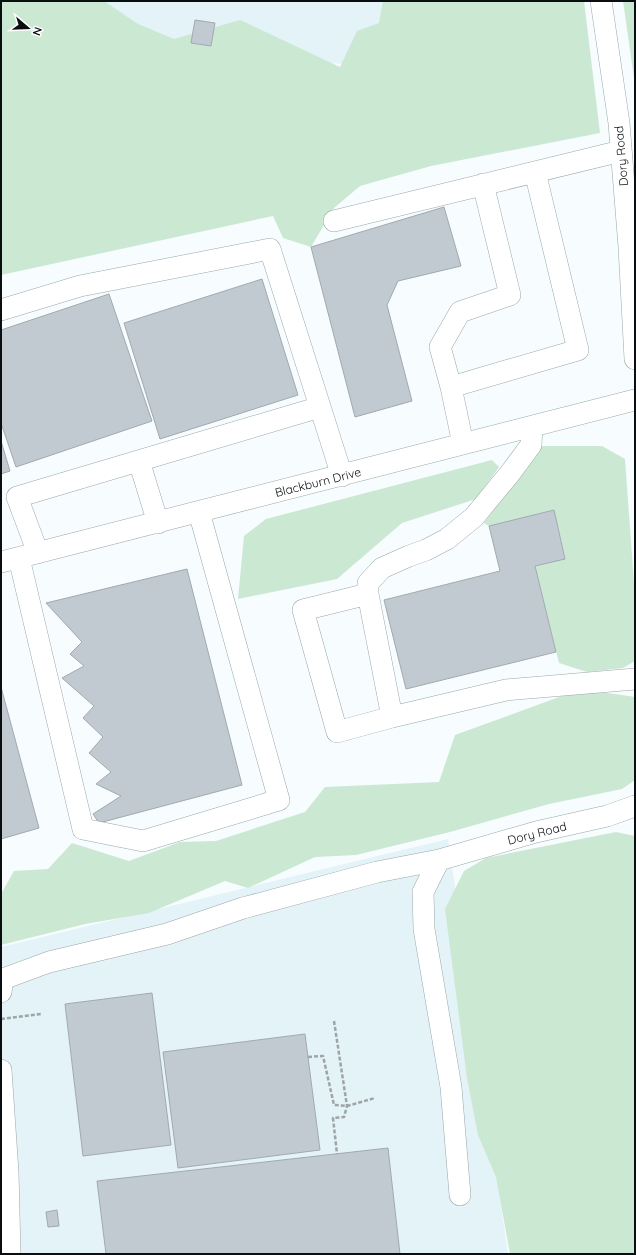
<svg xmlns="http://www.w3.org/2000/svg" width="636" height="1255" viewBox="0 0 636 1255" font-family="Quicksand,sans-serif">
<style>
.built{fill:#e3f3f8}
.green{fill:#cbe8d3}
.building{fill:#c1c9d1;stroke:#a1a9b1}
.lines{fill:none;stroke-linecap:round;stroke-linejoin:round}
.minor-casing{stroke:#9ba7aa;stroke-width:22}
.path{stroke:#9fa4a6;stroke-width:2.5;stroke-dasharray:4 2;stroke-linecap:butt}
.minor{stroke:#fff;stroke-width:21}
.labels{text-anchor:middle;dominant-baseline:central;stroke-width:3;stroke-linejoin:round;paint-order:stroke}
.street-label{font-size:12px;fill:#0a0e10;stroke:#fff}
</style>
<rect width="100%" height="100%" fill="#f7fcfe"/>
<!-- built -->
<path class="built" d="M72 1H393L358 65 161 50Z
M448 839 508 1254H1V947Z"/>
<!-- green -->
<path class="green" d="M1 1H104L138 24 174 39 240 20 340 67 357 31 379 23 383 1H584L600 133 431 166 360 186 334 208 311 247 283 238 273 216 1 275Z
M623 1H635V85Z
M541 446H602L625 459 635 597V661L623 668 587 672 559 663 535 566 565 558 554 510 489 526 484 523Z
M492 460 499 467 476 499 402 523 337 579 238 599 244 536 266 519Z
M581 689 635 697V780L622 789 549 804 450 832 356 855 315 857 248 888 225 881 149 913 85 924 1 945V894L14 871 48 869 72 843 129 861 180 842 216 841 305 812 325 787 439 782 455 735Z
M616 832 635 836V1254H510L496 1177 478 1135 467 1078 445 909 464 871 486 858Z"/>
<!-- building -->
<path class="building" d="M195 20 215 23 211 46 191 43Z
M444 207 461 266 398 281 387 305 412 401 355 417 311 247Z
M262 279 298 395 160 439 124 323Z
M109 294 152 421 16 467 1 423V330Z
M1 441 10 471 1 474Z
M554 510 565 559 535 566 556 652 406 689 384 600 500 571 489 526Z
M187 569 242 785 99 823 93 814 121 796 96 784 111 772 89 753 103 737 83 718 94 706 62 678 84 666 70 654 82 642 46 603Z
M1 687 39 828 1 839Z
M152 993 171 1145 83 1156 65 1004Z
M305 1034 320 1150 178 1168 163 1052Z
M388 1148 400 1254H106L97 1181Z
M57 1210 59 1226 48 1227 46 1212Z"/>
<g class="lines">
<defs>
<path id="minor" d="M601 1 619 123 629 247 635 359
M334 221 621 151
M1 310 80 286 270 249 342 476
M451 387 440 347 460 312 510 295 483 184
M463 444 451 387 578 350 535 172
M139 461 158 523
M38 553 17 497 320 407
M19 558 83 829 143 841 279 800 199 512
M1 562 635 400
M368 594 303 610 337 732 392 717 506 690 635 679
M392 717 368 594V583L382 568 409 556 426 550 447 539 474 517 511 472 531 445 532 427
M439 860 423 892 424 929 451 1087 460 1195
M1 992 3 979 49 962 167 934 243 908 377 872 439 860 536 832 607 816 635 806
M1 1070 8 1172 10 1254"/>
</defs>
<!-- minor casing -->
<use href="#minor" class="minor-casing"/>
<!-- path -->
<path class="path" d="M1 1019 41 1014
M334 1021 347 1106 344 1117 333 1118 337 1154
M308 1057 323 1056 334 1105 347 1106 375 1098"/>
<!-- minor -->
<use href="#minor" class="minor"/>
</g>
<g class="labels">
<!-- street labels -->
<g class="street-label">
<text transform="translate(621 156) rotate(-95)">Dory Road</text>
<text transform="translate(318 482) rotate(-14)">Blackburn Drive</text>
<text transform="translate(537 833) rotate(-14)">Dory Road</text>
</g>
</g>
<!-- border -->
<rect width="636" height="1255" fill="none" stroke="#0a0e10" stroke-width="4"/>
<!-- north arrow -->
<g transform="translate(28 28) rotate(109)" stroke="#ffffff" stroke-width="3" paint-order="stroke">
<path d="M0-3L7 15L0 10L-7 15Z" fill="#0a0e10"/>
<text y="-6" font-size="11" font-weight="bold" text-anchor="middle" fill="#0a0e10">N</text>
</g>
</svg>
